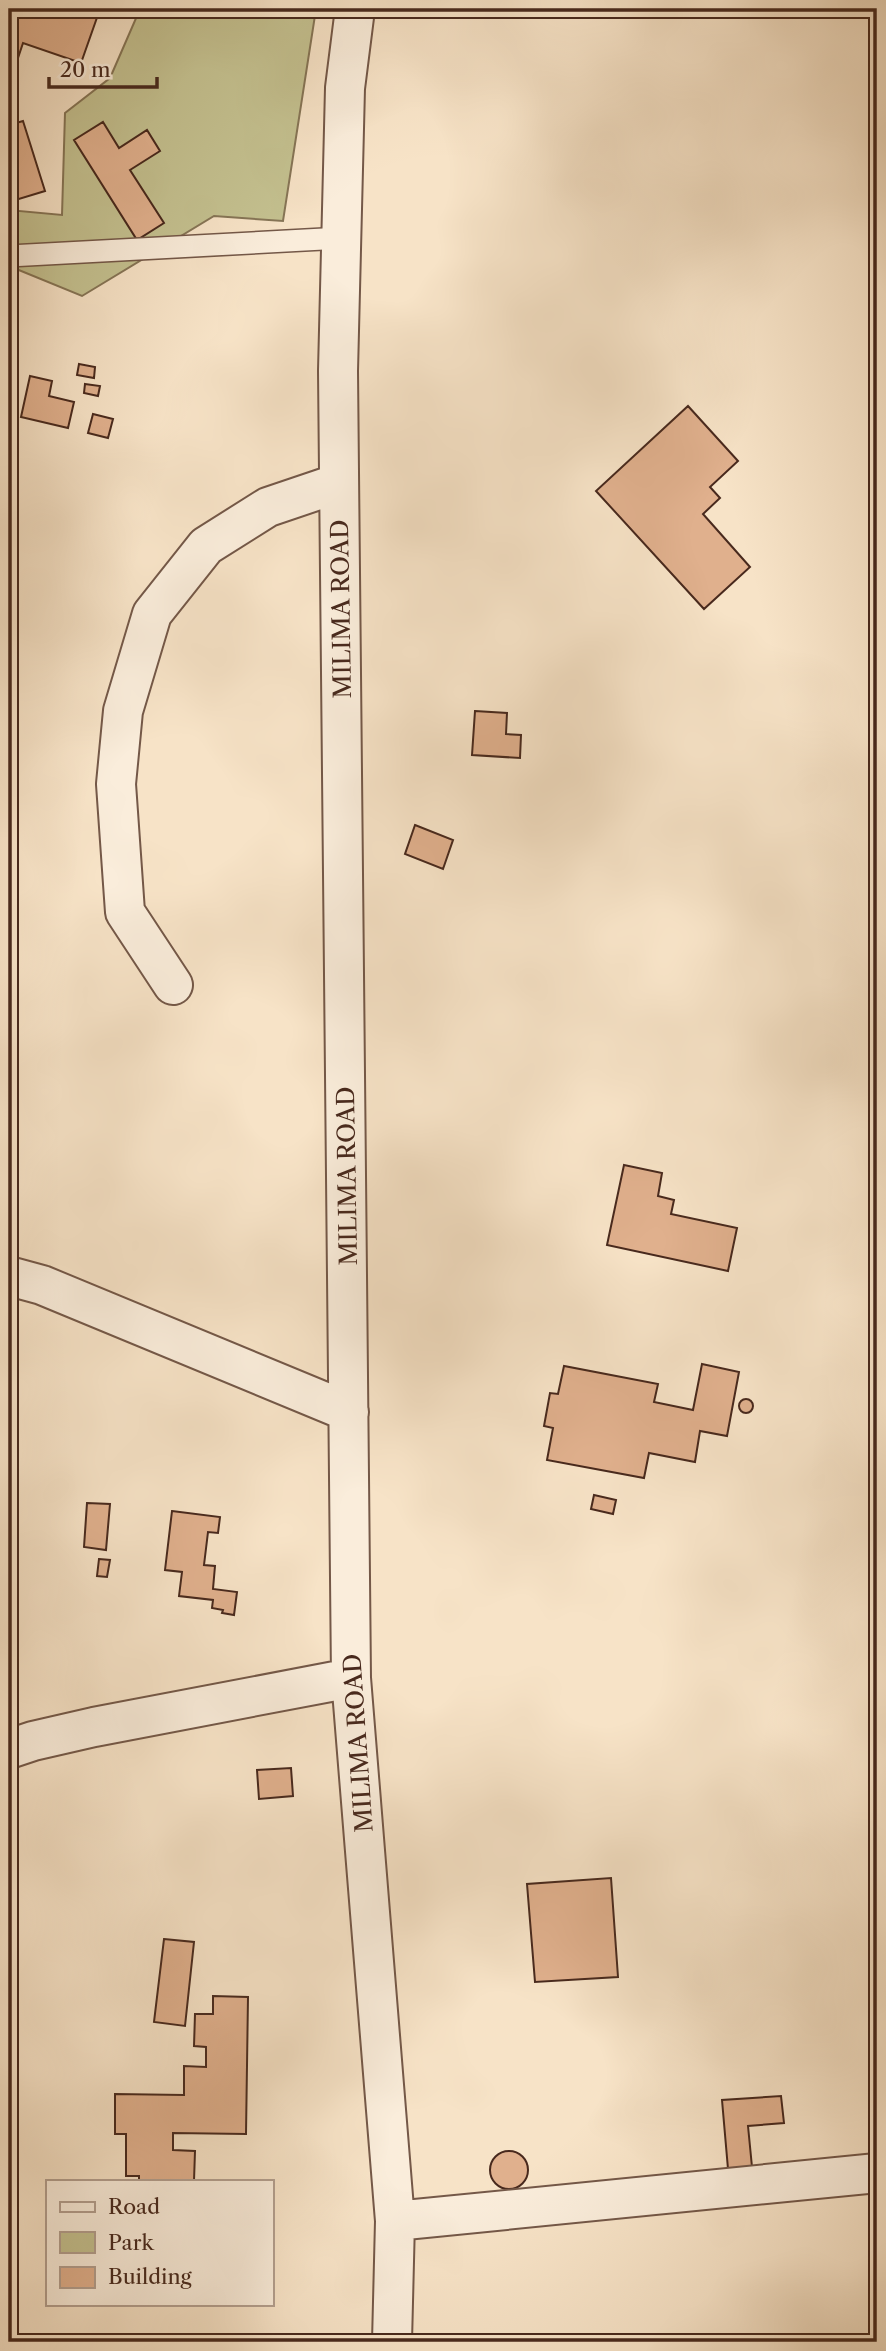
<svg xmlns="http://www.w3.org/2000/svg" width="886" height="2351" viewBox="0 0 886 2351" font-family="'Libre Caslon Text',serif">
<style>
.green{fill:#c4c190;stroke:#867556;stroke-width:2}
.building{fill:#e0b08d;stroke:#48291d;stroke-width:2}
.lines{fill:none;stroke-linecap:round;stroke-linejoin:round}
.service-casing{stroke:#745848;stroke-width:24}
.minor-casing{stroke:#745848;stroke-width:42}
.service{stroke:#faeddb;stroke-width:21}
.minor{stroke:#faeddb;stroke-width:38}
.labels{text-anchor:middle;dominant-baseline:central;stroke-width:5;stroke-linejoin:round;paint-order:stroke}
.street-label{font-size:24px;fill:#48291d;stroke:#faeddb}
</style>
<rect width="100%" height="100%" fill="#f7e3c7"/>
<filter id="stains"><feTurbulence type="fractalNoise" baseFrequency=".00286" numOctaves="4"/><feColorMatrix values="0 0 0 0 .2 0 0 0 0 .09 0 0 0 0 .02 0 0 0 .5 -.17"/></filter>
<radialGradient id="worn" r=".72"><stop offset=".6" stop-color="#630" stop-opacity="0"/><stop offset="1" stop-color="#630" stop-opacity=".3"/></radialGradient>
<!-- green -->
<path class="green" d="M140 9H316L283 221 214 216 82 296 9 266V210L62 215 65 113 110 78Z"/>
<!-- building -->
<path class="building" d="M9 9H100L81 63 23 43 9 85Z
M23 121 45 191 9 202V125Z
M103 122 119 148 147 130 160 151 130 170 164 223 137 240 74 140Z
M79 364 95 367 94 378 77 375Z
M30 376 52 381 49 396 74 402 68 428 21 417Z
M85 384 100 386 98 396 84 393Z
M688 406 738 461 710 487 720 498 703 514 750 567 704 609 596 491Z
M93 414 113 419 108 438 88 433Z
M475 711 507 713 506 734 521 735 520 758 472 755Z
M415 825 453 840 443 869 405 854Z
M624 1165 662 1173 658 1196 674 1200 671 1214 737 1228 728 1271 607 1245Z
M702 1364 739 1372 727 1436 700 1431 695 1462 649 1453 644 1478 547 1460 553 1428 544 1426 550 1393 558 1394 564 1366 658 1384 654 1402 693 1410Z
M739 1406a7 7 0 1 1 14 0a7 7 0 1 1-14 0Z
M594 1495 616 1500 613 1514 591 1509Z
M87 1503 110 1504 106 1550 84 1547Z
M172 1511 220 1517 218 1533 208 1532 204 1565 215 1566 213 1589 237 1592 234 1615 222 1613 223 1610 212 1608 213 1600 179 1596 182 1572 165 1570Z
M99 1559 110 1560 107 1577 97 1576Z
M291 1768 293 1796 259 1799 257 1770Z
M611 1878 618 1977 535 1982 527 1884Z
M164 1939 194 1942 185 2026 154 2022Z
M213 1996 248 1997 246 2134 173 2133V2150L195 2151 194 2181H139V2176H126V2134H115V2094L184 2095V2066L206 2067V2047L194 2046 195 2014H213Z
M781 2096 784 2123 748 2126 752 2167 728 2169 722 2100Z
M490 2170a19 19 0 1 1 38 0a19 19 0 1 1-38 0Z"/>
<g class="lines">
<defs>
<path id="service" d="M9 256 342 238"/>
<path id="minor" d="M355 9 345 88 338 371 351 1678 395 2221 392 2342
M173 985 125 912 116 784 123 711 152 614 206 546 268 507 339 483
M9 1276 42 1285 349 1412
M9 1749 33 1741 94 1727 351 1678
M395 2221 877 2173"/>
</defs>
<!-- service casing -->
<use href="#service" class="service-casing"/>
<!-- minor casing -->
<use href="#minor" class="minor-casing"/>
<!-- service -->
<use href="#service" class="service"/>
<!-- minor -->
<use href="#minor" class="minor"/>
</g>
<g class="labels">
<!-- street labels -->
<g class="street-label">
<text transform="translate(341 609) rotate(-91)">MILIMA ROAD</text>
<text transform="translate(347 1176) rotate(-91)">MILIMA ROAD</text>
<text transform="translate(358 1743) rotate(-94)">MILIMA ROAD</text>
</g>
</g>
<!-- margin -->
<rect width="886" height="2351" fill="none" stroke="#f7e3c7" stroke-width="35"/>
<rect x="10" y="10" width="865" height="2330" fill="none" stroke="#48291d" stroke-width="3.5"/>
<rect x="18" y="18" width="851" height="2316" fill="none" stroke="#48291d" stroke-width="2"/>
<!-- legend -->
<rect x="46" y="2180" width="228" height="126" fill="#faeddb" stroke="#b39f8f" stroke-width="2"/>
<rect x="60" y="2202" width="35" height="10" fill="#faeddb" stroke="#b39f8f" stroke-width="2"/>
<text x="108" y="2214" font-size="21" fill="#48291d">Road</text>
<rect x="60" y="2232" width="35" height="21" fill="#c4c190" stroke="#b39f8f" stroke-width="2"/>
<text x="108" y="2250" font-size="21" fill="#48291d">Park</text>
<rect x="60" y="2267" width="35" height="21" fill="#e0b08d" stroke="#b39f8f" stroke-width="2"/>
<text x="108" y="2284" font-size="21" fill="#48291d">Building</text>
<!-- scale -->
<path d="M49 77v10h108v-10" fill="none" stroke="#48291d" stroke-width="3.5"/>
<text x="60" y="77" font-size="21" fill="#48291d" stroke="#faeddb" stroke-width="5" paint-order="stroke">20 m</text>
<rect width="100%" height="100%" filter="url(#stains)"/>
<rect width="100%" height="100%" fill="url(#worn)"/>
</svg>
